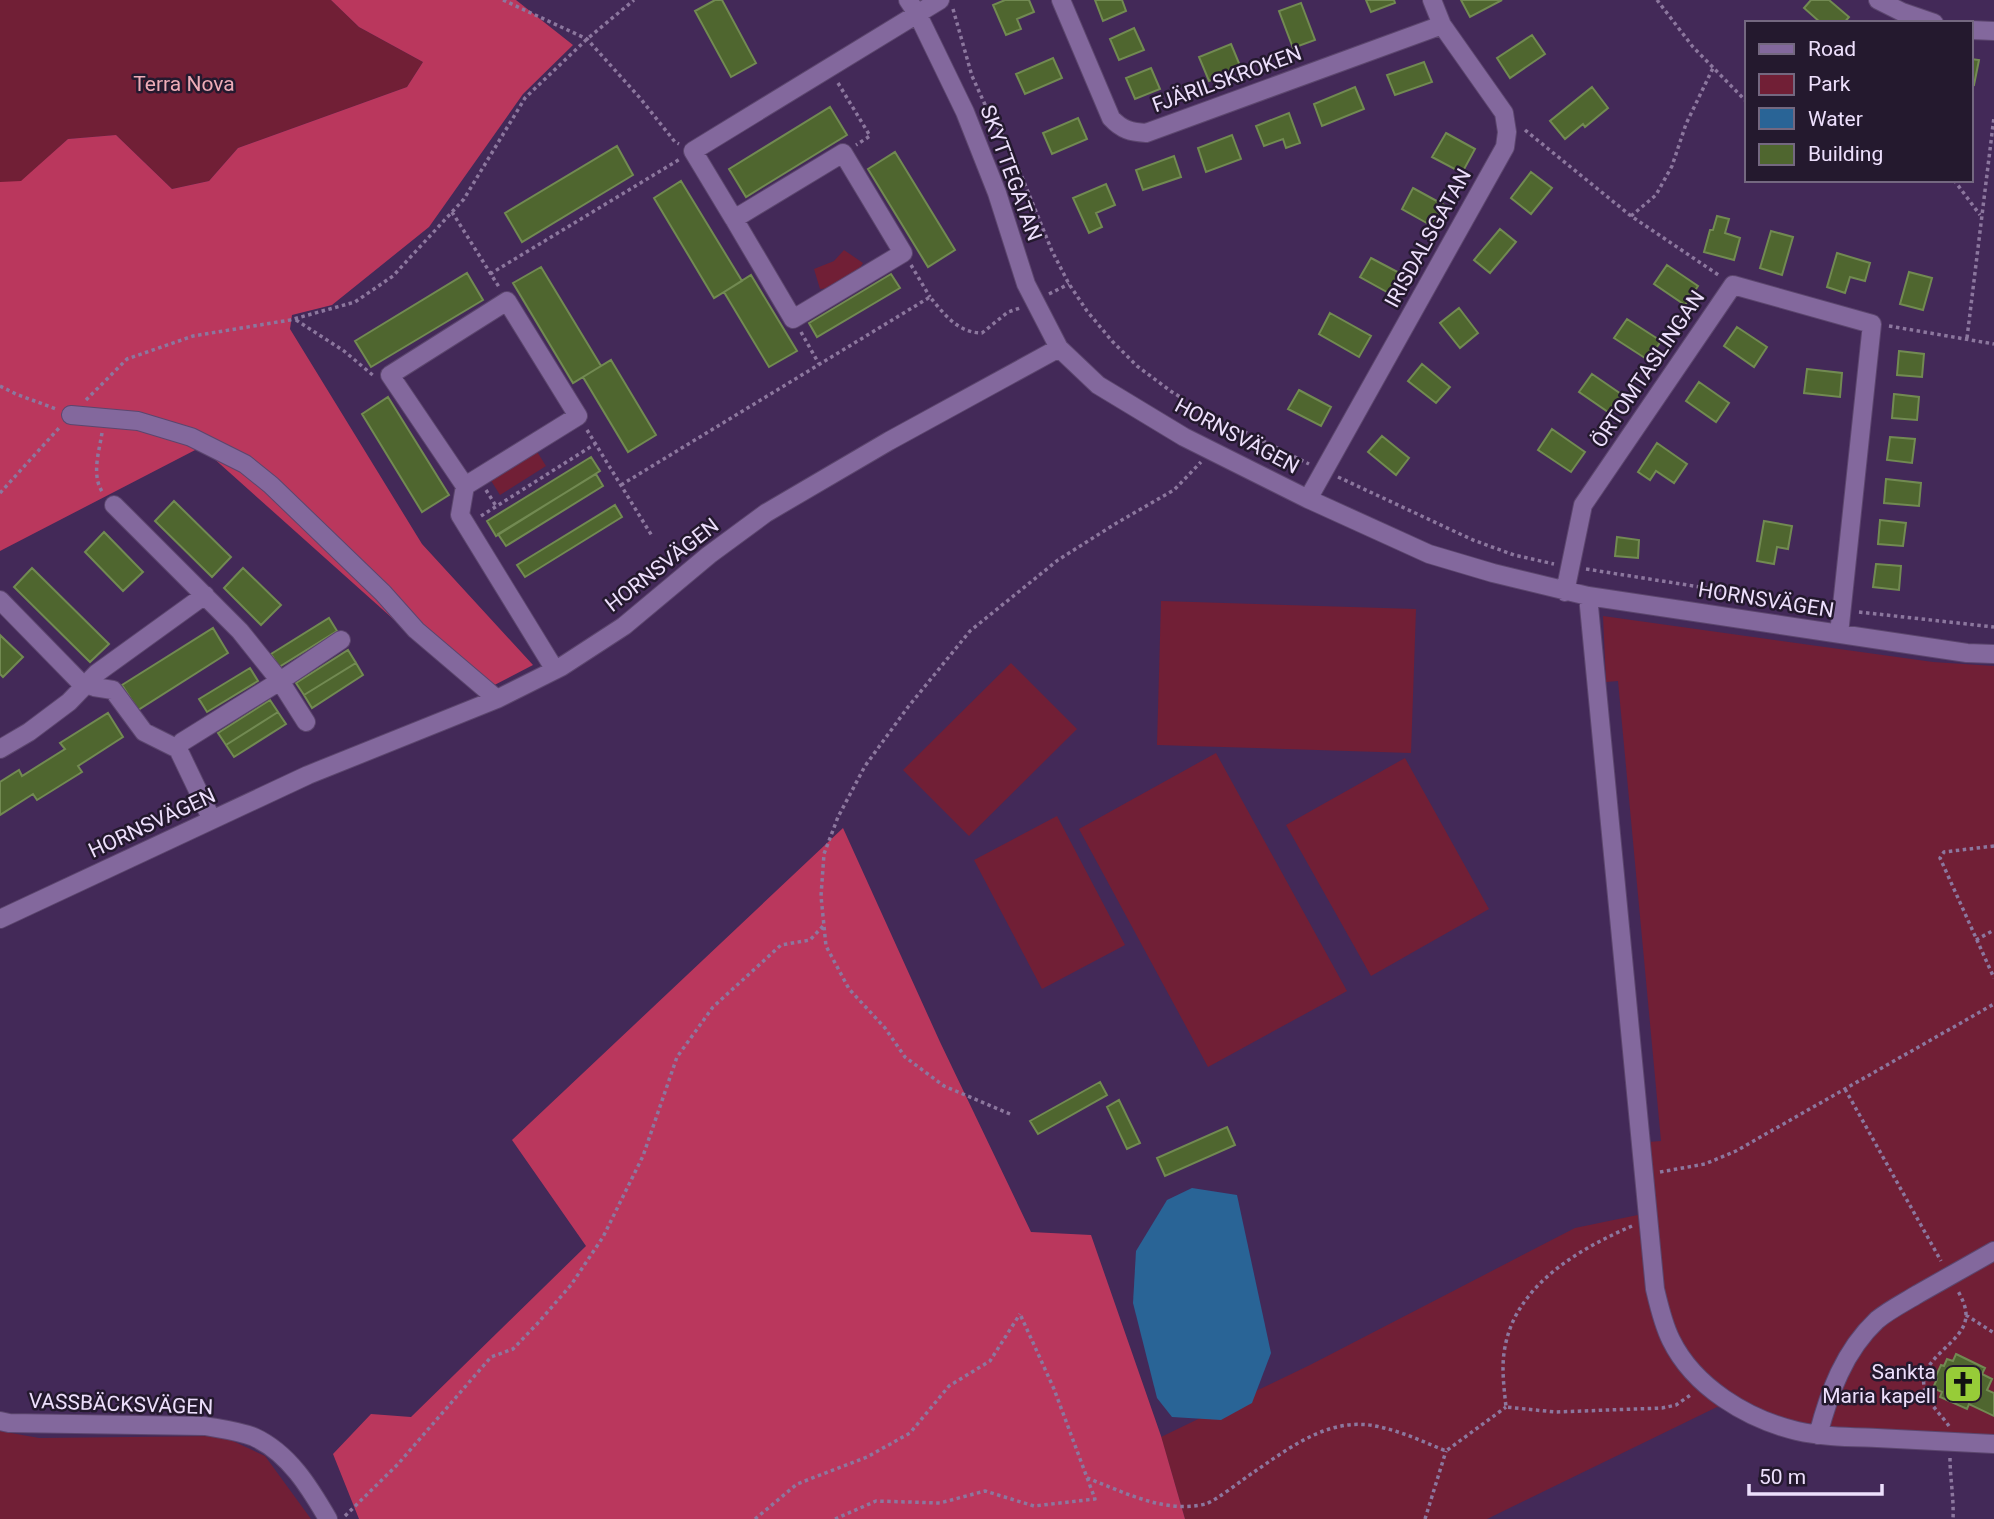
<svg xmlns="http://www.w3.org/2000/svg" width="1994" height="1519" viewBox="0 0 1994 1519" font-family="Roboto,sans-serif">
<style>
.green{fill:#711f36}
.forest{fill:#ba375d}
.water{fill:#296496}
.building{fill:#4f662f;stroke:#728a52;stroke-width:2}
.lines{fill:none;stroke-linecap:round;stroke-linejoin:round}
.minor-casing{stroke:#5c466e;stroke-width:20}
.path{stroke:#8c779e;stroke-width:3.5;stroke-dasharray:3.5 3.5;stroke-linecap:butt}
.minor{stroke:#83689d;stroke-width:18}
.labels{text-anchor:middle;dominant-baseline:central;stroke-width:5;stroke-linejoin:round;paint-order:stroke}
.street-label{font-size:21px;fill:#eddffc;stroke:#24192e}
.park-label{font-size:21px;fill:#eeacb7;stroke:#24192e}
.poi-label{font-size:21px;fill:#eddffc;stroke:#24192e;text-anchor:end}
</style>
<rect width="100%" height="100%" fill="#432958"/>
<!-- green -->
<path class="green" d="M0 0H331L359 27 423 62 407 87 238 148 209 181 172 189 116 135 68 139 21 182H0Z
M844 250 863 263C856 276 835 288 820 289L814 269 834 261Z
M536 450 546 466 500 495 490 479Z
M1161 601 1416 609 1411 753 1157 745Z
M1603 616 1933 662 1994 666V1439L1879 1433 1799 1425 1717 1407 1487 1519H1185L1161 1437 1310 1365 1575 1228 1657 1211 1648 1142 1661 1141 1618 681 1606 682Z
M1011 663 1077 729 969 836 903 770Z
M1216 753 1347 991 1208 1067 1079 829Z
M1405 758 1489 909 1371 976 1286 825Z
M1057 816 1125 945 1042 989 974 860Z
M0 1431 39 1438 222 1436 265 1456 311 1519H0Z"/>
<!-- forest -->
<path class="forest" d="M331 0H516L573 45 523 94 429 227 332 305 292 315 290 329 422 544 533 665 477 694 201 447 0 551V182L21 181 68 139 116 135 172 189 209 181 238 148 407 87 423 62 359 27Z
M843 828 940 1042 1031 1232 1091 1235 1161 1436 1185 1519H359L333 1454 371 1414 411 1417 586 1246 512 1140Z"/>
<!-- water -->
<path class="water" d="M1192 1188 1237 1195 1271 1353 1252 1403 1221 1420 1172 1417 1157 1398 1133 1303 1136 1251 1167 1200Z"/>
<!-- building -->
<path class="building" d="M715 0H722L756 63 731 77 695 11Z
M1005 0H1029L1034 12 1017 19 1021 29 1006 35 993 5Z
M1095 0H1122L1126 11 1103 21Z
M1366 0H1394L1395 3 1371 12Z
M1461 0H1502L1470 17Z
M1811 0H1829L1849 17 1844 23H1821L1804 8Z
M1301 3 1315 40 1293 48 1279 11Z
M1134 28 1144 50 1119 60 1110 39Z
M1532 35 1545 54 1510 78 1497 58Z
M1231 44 1241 68 1209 81 1199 57Z
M1053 58 1062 78 1025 94 1016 74Z
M1971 59 1979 60 1974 85 1971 84Z
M1424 62 1432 82 1395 95 1387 75Z
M1151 68 1160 89 1135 99 1126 78Z
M1355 87 1364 109 1322 126 1314 104Z
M1592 87 1608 108 1585 127 1583 124 1565 139 1550 121Z
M830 107 847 135 746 197 729 169Z
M1289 113 1300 143 1286 148 1283 139 1264 146 1256 126Z
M1078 118 1087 139 1052 154 1043 133Z
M1446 133 1475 149 1462 173 1432 157Z
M1232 135 1241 159 1206 172 1198 148Z
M617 146 633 175 522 242 505 213Z
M895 152 955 250 928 267 868 169Z
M1174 156 1181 177 1143 190 1136 170Z
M1531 172 1552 188 1531 214 1511 198Z
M681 181 742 281 714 298 654 198Z
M1106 184 1115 205 1096 213 1102 227 1089 233 1073 198Z
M1413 188 1444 205 1432 226 1402 209Z
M1717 216 1729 219 1725 233 1740 238 1734 260 1704 252 1710 230H1713Z
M1500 229 1516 242 1490 273 1474 260Z
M1771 231 1793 237 1782 275 1760 268Z
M1837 253 1870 263 1865 281 1850 277 1845 293 1827 287Z
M1371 258 1405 276 1394 296 1360 277Z
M1667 265 1698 286 1685 305 1654 284Z
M541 267 601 366 573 383 513 283Z
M1909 272 1932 278 1923 310 1900 304Z
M467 273 483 300 371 367 355 341Z
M891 274 900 288 817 337 809 323Z
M751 275 797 351 769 367 724 292Z
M1459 308 1478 333 1460 348 1440 323Z
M1330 313 1371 336 1359 357 1319 334Z
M1627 319 1661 341 1648 360 1614 338Z
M1737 327 1767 347 1754 367 1724 346Z
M1899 351 1924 354 1922 377 1897 375Z
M611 360 656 435 628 452 583 377Z
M1422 364 1450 387 1436 403 1408 381Z
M1807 369 1842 373 1840 397 1804 393Z
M1592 374 1624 396 1611 414 1579 392Z
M1699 382 1729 403 1716 422 1686 401Z
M1299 390 1331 407 1321 426 1288 409Z
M1894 394 1919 397 1917 420 1892 418Z
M388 397 449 495 422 512 362 414Z
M1552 429 1585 452 1571 472 1538 450Z
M1382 436 1409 458 1396 475 1368 452Z
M1890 437 1915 439 1912 463 1887 460Z
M1657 443 1687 464 1674 483 1656 471 1650 480 1638 472Z
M591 457 600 471 496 536 487 521Z
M596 474 603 486 506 546 498 534Z
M1886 479 1921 483 1919 506 1884 503Z
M174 501 231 557 212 577 155 521Z
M615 505 622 517 525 577 517 565Z
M1880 520 1906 523 1903 546 1878 544Z
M1764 521 1792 526 1788 549 1777 547 1774 564 1757 561Z
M104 532 143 572 123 591 85 552Z
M1617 537 1639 540 1638 558 1615 556Z
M1876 564 1901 566 1899 590 1873 587Z
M32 568 109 644 90 662 14 587Z
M243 568 281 605 261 625 224 588Z
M329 618 337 631 279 667 271 654Z
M213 628 228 653 138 710 122 685Z
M0 635 23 657 3 677 0 674Z
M348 650 356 663 304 695 296 683Z
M356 663 363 675 312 708 304 695Z
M250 668 258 681 207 712 199 699Z
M270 700 278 712 226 745 218 733Z
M278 712 286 724 234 757 226 745Z
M108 713 123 737 78 766 82 772 37 800 33 794 0 815V782L19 770 22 776 65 749 60 743Z
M1100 1082 1107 1095 1038 1134 1030 1121Z
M1119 1100 1140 1143 1127 1149 1107 1107Z
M1227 1127 1235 1145 1165 1176 1157 1158Z
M1956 1354 1985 1368 1982 1374 1992 1379 1987 1390 1994 1393V1416L1969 1404 1967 1409 1940 1397 1942 1392 1933 1388 1937 1379 1935 1378 1941 1365 1944 1366 1947 1359 1953 1361Z"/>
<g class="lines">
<defs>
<path id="minor" d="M908 0 918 15 965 112 997 193 1026 284 1059 348
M1061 0 1111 118C1122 130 1131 132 1146 133L1442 25
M1878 0 1902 12 1934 23
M1971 30 1994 31
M843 153 903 253 793 319 734 219Z
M734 219 693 151 940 0
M71 415 138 421 191 437 245 464 271 485 383 593 416 630 497 699
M465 486 390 375 507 301 578 416 465 486 460 515 555 670
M1308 499 1505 147 1507 132 1504 113 1442 25 1432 0
M114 505 240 631 280 681 306 722
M1565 592 1583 505 1733 285 1872 324 1839 634
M1588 596 1655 1289C1659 1306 1663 1324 1671 1340 1694 1387 1747 1419 1797 1431 1823 1437 1850 1437 1877 1438 1916 1440 1955 1442 1994 1444
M0 600 79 681 94 687 113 690 144 732 178 749
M0 749 29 732 69 702 97 673 205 595
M212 820 178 749 182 742 280 681 341 640
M0 919 308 775 497 699 561 667 624 626 709 555 766 513 889 441 1059 348 1098 385 1184 437 1308 499 1429 554 1493 573 1588 596 1967 653 1994 654
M0 1421 9 1423 205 1426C222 1429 239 1431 254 1437 289 1453 310 1488 328 1519
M1818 1435C1829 1393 1844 1351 1877 1320 1889 1310 1905 1302 1918 1294 1943 1280 1969 1265 1994 1251"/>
</defs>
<!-- minor casing -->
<use href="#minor" class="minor-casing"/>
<!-- path -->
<path class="path" d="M503 0 587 39 640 98 675 142 679 144
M1657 0 1693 47 1747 102
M953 9 972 76 987 109 1011 150 1052 251 1069 284 1087 311 1112 341 1137 366 1172 392 1207 413 1309 464
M838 83 870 136 856 145
M1525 130 1631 216 1720 276
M1954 180 1980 215
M452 212 499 287
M1631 216 1656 195 1672 166 1686 124 1713 68
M911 265 930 297
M490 274 680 159
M1049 294 1069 284
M296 320 344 351 375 377
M1889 326 1994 344
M801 332 819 364
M1967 338 1994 117
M0 386 16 394 56 409
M86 400 127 359 193 336 290 320 355 302 393 276 464 199 525 98 587 39 634 0
M587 430 652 536
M102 433C99 452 91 476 103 493
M1338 477 1473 540 1514 555 1554 564
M621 485 930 297C944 314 958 333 982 333L1008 312 1020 308
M486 490 496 506
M0 493 59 428
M481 516 595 444
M1586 569 1827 607
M1859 612 1994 627
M1994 846 1944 852 1940 858 1994 978
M1976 940 1994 930
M1845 1089 1941 1261
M1010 1114 944 1086 905 1057 885 1028 849 989 826 946 821 896 824 854 838 817 865 766 908 707 970 631 1058 560 1115 524 1174 490 1201 462
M1660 1172 1705 1164 1736 1151 1994 1004
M1632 1226C1579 1249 1516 1285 1505 1347 1501 1367 1504 1387 1506 1407L1555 1412 1662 1408 1676 1405 1692 1394
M1966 1315 1994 1333
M1949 1426C1942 1416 1931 1406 1926 1394 1912 1358 1966 1345 1966 1315 1966 1305 1961 1297 1957 1289
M1950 1458C1950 1478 1954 1498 1953 1519
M1087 1478C1124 1492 1165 1514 1205 1504 1216 1501 1243 1479 1254 1472 1292 1446 1332 1415 1380 1427 1403 1432 1424 1442 1446 1451L1506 1407
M345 1516 398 1464 491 1357 513 1349 537 1324 571 1285 603 1237 643 1156 677 1057 713 1007 781 945 810 940 824 925
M755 1519 797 1484 867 1457 910 1433 949 1386 990 1361 1020 1314
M835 1519 876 1501 940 1503 985 1491 1034 1506 1095 1499 1054 1389 1020 1314
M1425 1519 1446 1451"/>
<!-- minor -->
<use href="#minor" class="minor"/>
</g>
<!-- icons -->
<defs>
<symbol id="church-square" viewBox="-11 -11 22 22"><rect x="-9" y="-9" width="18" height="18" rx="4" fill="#97cc38" stroke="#24192e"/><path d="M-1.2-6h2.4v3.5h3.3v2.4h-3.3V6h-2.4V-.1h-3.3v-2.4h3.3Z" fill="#111"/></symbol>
</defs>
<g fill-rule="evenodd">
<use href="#church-square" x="1941" y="1362" width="44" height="44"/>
</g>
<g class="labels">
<!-- street labels -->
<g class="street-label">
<text transform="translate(1227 79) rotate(-20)">FJÄRILSKROKEN</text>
<text transform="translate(1011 173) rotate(70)">SKYTTEGATAN</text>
<text transform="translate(1428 238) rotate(-61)">IRISDALSGATAN</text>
<text transform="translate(1648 369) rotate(-56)">ÖRTOMTASLINGAN</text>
<text transform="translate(1237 436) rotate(28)">HORNSVÄGEN</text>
<text transform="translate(662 565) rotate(-38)">HORNSVÄGEN</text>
<text transform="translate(1766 600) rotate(9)">HORNSVÄGEN</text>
<text transform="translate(152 823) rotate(-25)">HORNSVÄGEN</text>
<text transform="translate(121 1404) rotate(2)">VASSBÄCKSVÄGEN</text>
</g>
<!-- park labels -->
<g class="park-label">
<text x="184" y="84">Terra Nova</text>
</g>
<!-- poi labels -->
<g class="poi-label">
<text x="1936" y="1372">Sankta<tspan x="1936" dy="24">Maria kapell</tspan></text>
</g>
</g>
<!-- legend -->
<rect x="1745" y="21" width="228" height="161" fill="#24192e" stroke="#746880" stroke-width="2"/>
<rect x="1759" y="44" width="35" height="10" fill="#83689d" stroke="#746880" stroke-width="2"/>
<text x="1808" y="56" font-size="21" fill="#eddffc">Road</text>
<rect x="1759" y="74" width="35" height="21" fill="#711f36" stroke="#746880" stroke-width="2"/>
<text x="1808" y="91" font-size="21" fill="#eddffc">Park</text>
<rect x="1759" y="108" width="35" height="21" fill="#296496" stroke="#746880" stroke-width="2"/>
<text x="1808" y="126" font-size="21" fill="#eddffc">Water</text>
<rect x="1759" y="144" width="35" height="21" fill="#4f662f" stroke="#746880" stroke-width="2"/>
<text x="1808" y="161" font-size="21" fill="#eddffc">Building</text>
<!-- scale -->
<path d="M1749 1484v10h133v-10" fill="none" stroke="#eddffc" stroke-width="3.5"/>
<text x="1759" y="1484" font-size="21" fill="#eddffc" stroke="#24192e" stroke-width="5" paint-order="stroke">50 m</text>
</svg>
